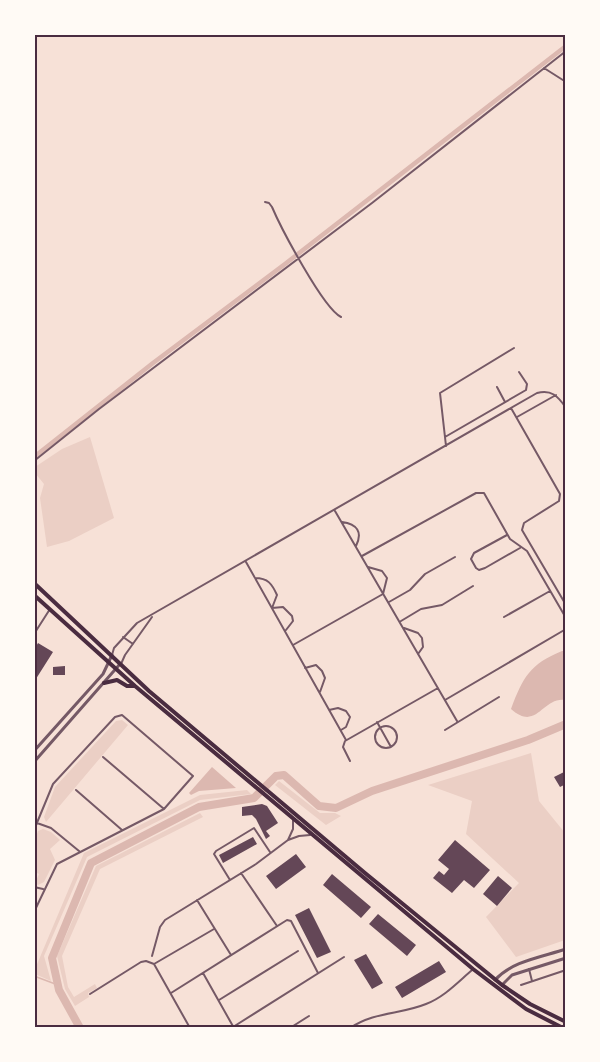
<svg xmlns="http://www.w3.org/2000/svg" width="600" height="1062" viewBox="0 0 600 1062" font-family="Helvetica,sans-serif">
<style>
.green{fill:#ebcfc5}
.water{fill:#dcb8b0}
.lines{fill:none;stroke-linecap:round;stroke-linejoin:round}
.stream{stroke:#dcb8b0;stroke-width:1.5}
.canal{stroke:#dcb8b0;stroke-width:4.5}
.river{stroke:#dcb8b0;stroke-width:8}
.building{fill:#644757}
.minor{stroke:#755966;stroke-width:2}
.tertiary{stroke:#755966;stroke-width:3}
.primary{stroke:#4a2c40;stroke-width:4}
.neatline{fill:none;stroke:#4a2c40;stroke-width:2}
</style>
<rect width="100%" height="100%" fill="#f7e1d7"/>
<!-- green -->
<path class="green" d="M90 437 114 518 69 541 47 547 40 498 44 484 35 473V467L62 449Z
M122 720 128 725 46 822 44 817 55 787 116 721Z
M531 753 539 801 565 833V940L516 957 486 917 519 883 466 834 472 801 428 785Z
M279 781 320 813H335L341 816 326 825 275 785Z
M247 790 251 794 200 800 87 857 44 956 51 981 35 974V969L84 853 200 795Z
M200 813 203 817 100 869 62 956 68 987 74 997 95 984 97 988 88 993 89 997 75 1006 65 989 57 956 96 866Z
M43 829 51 832 60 840 50 849 55 860 44 882 38 885 35 883 39 874 35 872V839L38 831Z"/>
<!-- water -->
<path class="water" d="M562 651H565V700C542 697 537 732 511 709 523 677 530 664 562 651Z
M212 767 236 788 199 791 191 795 189 793Z"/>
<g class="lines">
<!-- stream -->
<path class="stream" d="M34 976 58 985"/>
<!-- canal -->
<path class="canal" d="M34 457 153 363 285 264 566 46"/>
<!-- river -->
<path class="river" d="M80 1028 59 990 52 958 91 863 199 807 254 798 276 776 284 775 319 806 336 808 372 791 528 740 566 724"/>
</g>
<!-- building -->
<path class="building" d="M38 643 53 652 34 682V650Z
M65 666V675H53V667Z
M566 771V784L560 787 554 777Z
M262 804 267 806 278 823 266 831 270 836 266 839 256 819 252 815 242 816V807Z
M253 837 257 844 223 863 219 855Z
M455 840 490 870 474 888 464 880 452 893 433 878 439 871 444 875 449 869 438 860Z
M296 854 306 867 276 889 266 876Z
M332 874 371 907 361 918 323 885Z
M498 876 512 888 497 906 483 894Z
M309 908 331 952 317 958 295 915Z
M378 914 416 945 407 956 369 924Z
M366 954 383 983 372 989 354 960Z
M439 961 446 972 402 998 395 987Z"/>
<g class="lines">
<!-- minor -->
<path class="minor" d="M544 68 566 82
M265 202 269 203 272 207C281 228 323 308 341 317
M497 387 505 402
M511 408 560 494 559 501 524 523 522 530 566 605
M517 417 556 395
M445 437 526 390 527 384 519 372
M446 446 440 393 514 348
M34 461 99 409 372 203 566 51
M335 511 457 721
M342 522C357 524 363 532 356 546
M507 535 474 553 471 559 476 568 479 570 485 568 520 548
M362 556 476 493H484L510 539 527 551 566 618
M246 562 346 740
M255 578C268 578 272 584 277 595L272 608 283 607 292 616 293 621 286 630
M389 602 410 590 425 574 455 557
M504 617 550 591
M401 621 421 609 442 605 473 586
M404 628 418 633 422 638 423 647 418 654
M34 634 50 609
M123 637 133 644
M293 645 383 594 387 578 382 571 368 567
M112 655 114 648 137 623 537 393C551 389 558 396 566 408
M121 664 125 655 152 617
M305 668 316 665 322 671 325 678 320 692
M445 700 566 629
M329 710 338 708 346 711 350 717 346 727 341 730
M377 722 391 747
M375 737a11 11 0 1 1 22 0a11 11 0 1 1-22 0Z
M445 730 499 697
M103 757 164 809
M350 761 343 747 345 741 438 688
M76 790 122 830
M37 823 51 828 79 851
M34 830 53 784 115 717 122 715 193 776 164 809 57 864 34 912
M288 840 293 829V820
M241 873 277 926
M230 880 214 854 216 851 254 828 270 852
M34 887 43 889
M197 900 231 955
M152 956 160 927 165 920 256 864 288 840 299 836 310 835
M154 964 190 1028
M154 964 214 929
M529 969 532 981
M203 973 234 1028
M521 985 566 970
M171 993 287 920 291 921 318 973
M90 994 141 962 146 961 154 964
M219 1000 298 951
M233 1027 344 957
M290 1028 309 1016
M350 1028C376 1011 399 1015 426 1004 444 997 457 983 472 970"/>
<!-- tertiary -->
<path class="tertiary" d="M34 751 103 674 112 655
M34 762 120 664
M495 980C512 961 542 957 566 949
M502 985 512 975 566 958"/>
<!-- primary -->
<path class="primary" d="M34 583 149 691 365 873 502 985 530 1004 566 1022
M34 595 135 686 473 969 526 1009 563 1028
M104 683 117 680 127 686H134"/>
</g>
<!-- border -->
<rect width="600" height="1062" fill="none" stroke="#fffaf5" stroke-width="72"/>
<rect x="36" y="36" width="528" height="990" class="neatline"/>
</svg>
